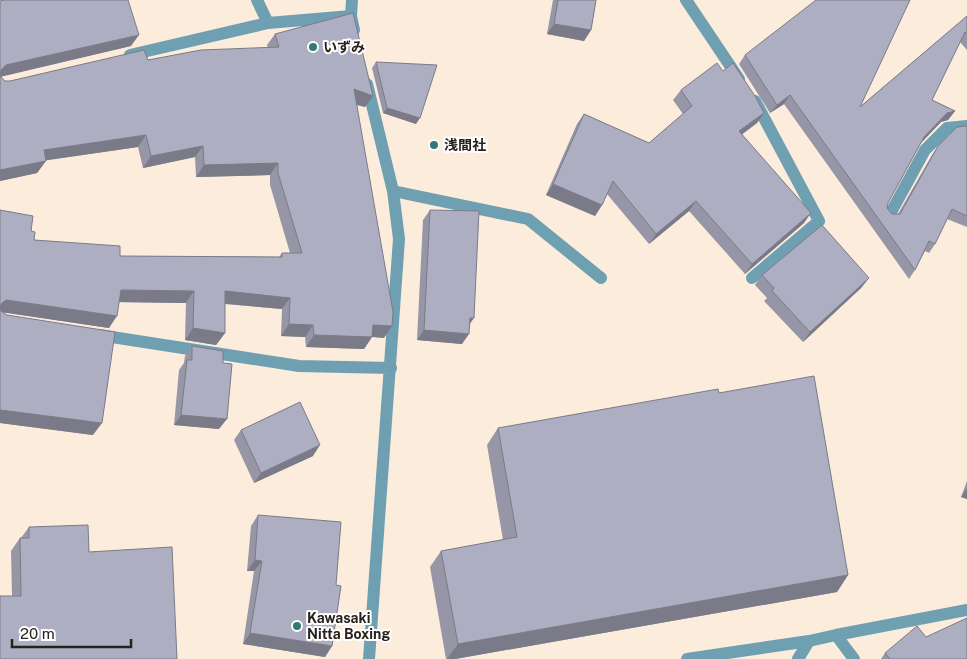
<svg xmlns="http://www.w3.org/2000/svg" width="967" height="659" viewBox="0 0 967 659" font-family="'Public Sans','Noto Sans JP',sans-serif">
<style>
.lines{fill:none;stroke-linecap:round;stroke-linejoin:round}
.minor{stroke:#6fa0b2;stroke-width:12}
.wall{fill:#9696a7}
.shaded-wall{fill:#7a7a88}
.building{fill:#aeaec2;stroke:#7a7a88}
.poi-dot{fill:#317976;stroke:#fff;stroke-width:2}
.labels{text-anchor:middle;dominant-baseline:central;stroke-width:4;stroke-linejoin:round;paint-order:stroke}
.poi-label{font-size:14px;font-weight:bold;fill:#28221c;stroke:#fff;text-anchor:start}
</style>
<rect width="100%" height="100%" fill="#fcecdc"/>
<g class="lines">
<!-- minor -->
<path class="minor" d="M257 0 268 23
M352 0 351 16 354 30
M686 0 739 79
M130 55 268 23 351 16
M367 84 393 191 399 239 369 659
M393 191 528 219 601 278
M889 216 925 150 947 128 967 126
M752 278 819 221 755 101
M99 335 299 366 391 368
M836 635 854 659
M687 659 809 641 836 635 967 610
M798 659 809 641"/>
</g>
<!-- wall -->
<path class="wall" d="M553 0H596L591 30 584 41 547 34Z
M0 1 131 46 1 76 5 81H10L148 60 268 48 267 45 275 34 365 107 356 105 384 338 372 337 364 349 306 347 305 337 281 336 282 309 225 304V333L216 345 185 340 186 303 119 302 109 328 3 312 93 435 0 423V210L31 231 34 240 120 256 279 257 282 253H290L270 185V175L196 177 195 157 143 168 138 147 46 160 37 173 0 181Z
M967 16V50L960 42 932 100 955 111 948 120 941 122 921 143 888 203 887 208 892 214H898L932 155 938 146 967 126V227L947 219 935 244 929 253 925 251 915 270 909 279 784 104 770 113 739 64 745 55 860 107Z
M376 62 416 124 383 113 372 68Z
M723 71 764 113 757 123 742 134 804 223 745 274 689 211 649 244 607 194 602 205 595 216 546 195 577 124 584 114 649 143 683 114 673 100 681 90Z
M430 210 470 324 462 344 417 340 423 220Z
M762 275 869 278 861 288 803 342 764 301 767 298 755 285Z
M192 346 219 429 174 425 179 370 184 363 185 356Z
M719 393 848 575 837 592 455 659H446L430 567 441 551 503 540 487 445 498 428Z
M241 430 313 456 254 483 234 440Z
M967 481V499L961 497Z
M258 515 336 585 332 646 325 657 243 644 254 571H247L251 526Z
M29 527 89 552 177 659 12 596 11 551 20 538H21Z
M926 637 967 659H881L885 653Z"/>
<!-- shaded-wall -->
<path class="shaded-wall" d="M554 24 591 30 584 41 547 34Z
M139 35 131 46 0 77V71L6 65Z
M354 89 373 96 365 107 345 101Z
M790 95 784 104 770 113 777 105Z
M387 108 420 118 416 124 383 113Z
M955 111 948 120 941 122 918 146 924 137 947 113Z
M764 113 757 123 732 142 739 131Z
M146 135 138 147 35 162 44 150Z
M203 146 195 157 143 168 151 156Z
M46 161 37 173 0 181V170Z
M278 163 270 175 196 177 204 165Z
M553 184 602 205 595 216 546 195Z
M696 201 689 211 649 244 656 234Z
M811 213 804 223 745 274 752 264Z
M869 278 861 288 803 342 810 332Z
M121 290 194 291 186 303 113 302Z
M225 291 290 298 282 309 217 303Z
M6 300 117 316 109 328 0 312V305Z
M470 318H474L467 328Z
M289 324 313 325 305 337 281 336Z
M373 325 392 326 384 338 365 336Z
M193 328 225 333 216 345 185 340Z
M424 330 469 334 462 344 417 340Z
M314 335 372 337 364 349 306 347Z
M0 410 102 423 93 435 0 423Z
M181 415 227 419 219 429 174 425Z
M320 445 313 456 254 483 261 473Z
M967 488V499L961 497Z
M255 560 262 561 254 571H247Z
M848 575 837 592 455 659H447L458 644Z
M250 633 332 646 325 657 243 644Z"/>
<!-- building -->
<path class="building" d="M4 0H128L139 35 6 65 1 70 0 76 5 81H10L144 50 148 60 201 50 279 47 275 34 353 13 373 96 354 89 393 312 392 326 373 325 372 337 314 335 313 325 289 324 290 298 225 291V333L193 328 194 291 121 290 117 316 6 300 2 303 0 306 1 311 7 315 115 332 102 423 0 410V210L33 216 31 231 35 232 34 240 120 246V256L282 257V253H302L278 173V163L204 165 203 146 151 156 146 135 44 150 46 161 0 170V1Z
M558 0H596L591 30 554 24Z
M816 0H910L860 107 967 16V34L965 32 932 100 955 111 947 113 924 137 888 203 887 208 892 214H900L938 146 957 127 967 126V216L952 209 935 244 929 241 915 270 790 95 777 105 745 55Z
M376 62 437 65 420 118 387 108Z
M717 63 723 71 733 63 755 96 764 113 739 131 811 213 752 264 696 201 656 234 613 181 602 205 553 184 584 114 649 143 692 106 681 90Z
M430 210 479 211 474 318H470L469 334 424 330Z
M822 225 869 278 810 332 772 291 774 288 762 275Z
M192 346 223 351V363L232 364 227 419 181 415 187 360H192Z
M814 376 848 575 458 644 441 551 517 537 498 428 718 389 719 393Z
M300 402 320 445 261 473 241 430Z
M258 515 341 522 336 585 341 586 332 646 250 633 262 561 255 560Z
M88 525 89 552 172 547 177 659H0V596H21L20 538H29V527Z
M967 618V659H890L885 653 917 626 926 637Z"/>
<!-- markers -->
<g class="poi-dot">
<circle cx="313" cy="47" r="5"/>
<circle cx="434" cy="145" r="5"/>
<circle cx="297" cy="626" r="5"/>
</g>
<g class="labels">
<!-- poi labels -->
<g class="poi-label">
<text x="323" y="47">いずみ</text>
<text x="444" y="145">浅間社</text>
<text x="307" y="618">Kawasaki<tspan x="307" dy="16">Nitta Boxing</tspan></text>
</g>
</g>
<!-- scale -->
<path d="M12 639v8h119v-8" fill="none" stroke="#28221c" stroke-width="2.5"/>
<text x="20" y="639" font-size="15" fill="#28221c" stroke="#ffffff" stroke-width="4" paint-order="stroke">20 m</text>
</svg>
